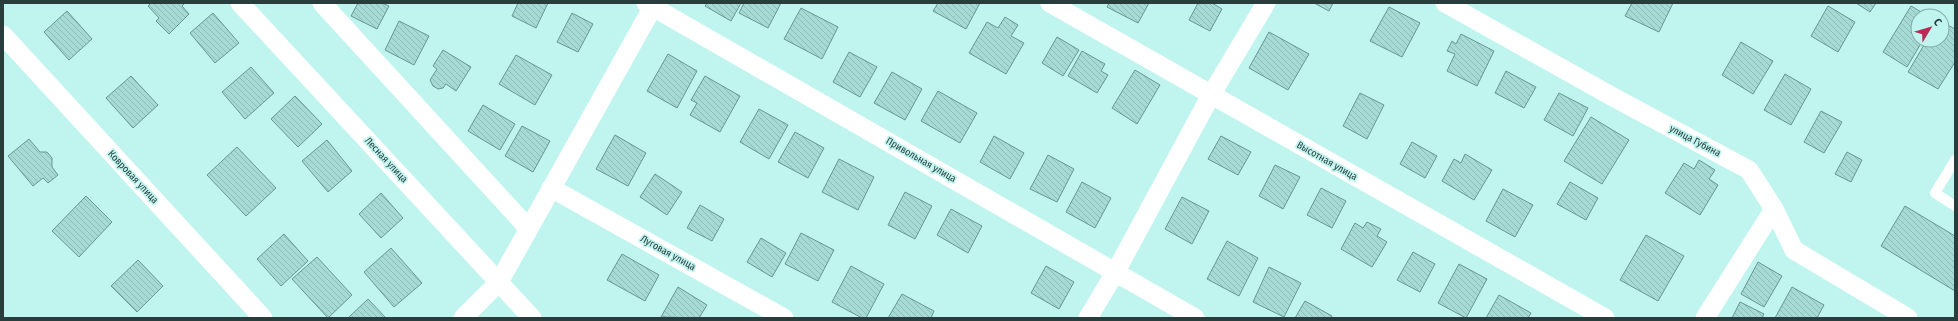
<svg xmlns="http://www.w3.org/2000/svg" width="1958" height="321" viewBox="0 0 1958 321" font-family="'Fira Sans Condensed',sans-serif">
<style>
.building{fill:url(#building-back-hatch);stroke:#669793}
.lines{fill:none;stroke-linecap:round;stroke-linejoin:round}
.service{stroke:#fff;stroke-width:10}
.minor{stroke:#fff;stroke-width:19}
.labels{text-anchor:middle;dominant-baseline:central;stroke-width:3.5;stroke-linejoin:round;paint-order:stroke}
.street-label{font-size:10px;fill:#293e3c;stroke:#c0f4ef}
</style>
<defs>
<pattern id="building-back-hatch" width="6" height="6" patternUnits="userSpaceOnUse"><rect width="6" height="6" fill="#a6dad5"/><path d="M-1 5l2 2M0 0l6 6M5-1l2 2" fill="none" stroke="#8fbcb8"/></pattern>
</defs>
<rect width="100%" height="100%" fill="#c0f4ef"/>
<!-- building -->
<path class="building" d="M151 3H185L182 6 189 14 169 34 156 21 159 18 148 6Z
M358 3H382L389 6 377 29 351 16Z
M518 3H548L536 28 512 16Z
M707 3H741L731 21 705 6Z
M744 3H781L768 28 739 13Z
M938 3H980L966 29 933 11Z
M1109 3H1149L1138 23 1107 7Z
M1198 3H1212L1222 9 1210 31 1189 20Z
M1314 3H1333L1329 11Z
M1632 3H1673L1659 32 1625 16Z
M1856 3H1876L1870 12Z
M1828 6 1855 22 1838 52 1811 36Z
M1911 6 1928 16H1918V40H1923L1907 67 1883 52Z
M1389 7 1420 23 1402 57 1370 41Z
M801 8 838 27 822 59 784 39Z
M67 11 92 39 69 60 44 32Z
M213 13 239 43 215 63 190 33Z
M572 13 593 24 578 52 557 42Z
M1005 17 1018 25 1011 36 1024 43 1006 74 969 53 987 22 998 28Z
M399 21 429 36 414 65 385 50Z
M1942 22 1955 29V62L1938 89 1908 72 1927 40H1942Z
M1269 32 1309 54 1288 90 1249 68Z
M1461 34 1494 51 1477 86 1447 71 1455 54 1447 51 1452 41 1456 44Z
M1057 37 1079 50 1063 76 1042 63Z
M1741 42 1773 61 1753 94 1722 75Z
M443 50 471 67 456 91 446 84 443 88 438 89 433 86 430 80 437 69 433 66Z
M1082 51 1105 64 1101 71 1108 75 1097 93 1068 76Z
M849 52 877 67 860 97 833 82Z
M668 54 697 71 677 108 647 91Z
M516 55 552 75 535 105 499 84Z
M251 67 274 93 245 119 222 92Z
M1135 70 1160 85 1137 124 1112 108Z
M1506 71 1536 87 1524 108 1495 93Z
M892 72 922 89 905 120 874 103Z
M1785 74 1811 89 1791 125 1764 110Z
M131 76 158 105 133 128 106 98Z
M705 76 740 96 720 132 690 115 697 103 691 100Z
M938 91 977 113 960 143 921 121Z
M1360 93 1384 105 1367 139 1343 126Z
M1559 93 1588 108 1573 136 1544 120Z
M295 96 322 124 298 147 271 119Z
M483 105 515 124 500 150 468 131Z
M759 109 788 125 769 159 740 142Z
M1821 111 1842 122 1824 153 1804 142Z
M1591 117 1629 140 1602 184 1564 161Z
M522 126 550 141 533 172 505 156Z
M795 132 824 148 808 178 778 162Z
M615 135 646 153 628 186 596 169Z
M994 136 1024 153 1010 179 980 162Z
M1221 136 1251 152 1238 175 1208 159Z
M29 139 40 152H47L52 158V167L58 175 48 183 43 178 33 186 8 156Z
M327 140 352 171 328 192 302 161Z
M1412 142 1437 156 1425 178 1400 164Z
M237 147 276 188 246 216 207 175Z
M1847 152 1862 160 1851 182 1835 174Z
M1465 154 1492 170 1474 200 1442 181 1454 159 1461 163Z
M1048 155 1074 169 1057 202 1030 189Z
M839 159 874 177 858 210 822 192Z
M1699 160 1715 170 1709 179 1718 185 1700 215 1665 193 1684 163 1694 169Z
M1275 165 1300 177 1283 209 1259 196Z
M655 174 682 192 667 215 640 197Z
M1082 182 1111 198 1095 228 1066 212Z
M1570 182 1598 198 1586 220 1557 204Z
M1321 188 1346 201 1332 228 1307 215Z
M1503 189 1533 205 1515 237 1486 221Z
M905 192 932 206 915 239 888 225Z
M381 193 403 218 381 238 359 214Z
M86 196 112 222 79 257 52 231Z
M1182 197 1209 211 1192 244 1165 229Z
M700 205 724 219 712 241 687 228Z
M1905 206 1955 236V291L1881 246Z
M951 209 982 226 968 253 937 235Z
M1367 222 1381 229 1377 236 1387 242 1372 267 1341 249 1355 223 1363 228Z
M801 233 834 250 818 281 785 264Z
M284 234 308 261 281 286 257 259Z
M1646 235 1684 256 1658 301 1620 280Z
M761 238 786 253 772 277 747 262Z
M1227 241 1258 258 1239 296 1207 279Z
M391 248 422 283 394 307 364 272Z
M1413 252 1435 264 1420 292 1397 280Z
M622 254 659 275 645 301 607 280Z
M317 257 352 295 328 318 292 279Z
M138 260 163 286 137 312 111 286Z
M1758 262 1782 276 1764 307 1741 294Z
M1459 264 1487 279 1466 318 1438 303Z
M851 266 884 284 866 318H862L832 302Z
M1046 266 1074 282 1059 309 1031 293Z
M1269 267 1301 283 1284 317 1253 302Z
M678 287 707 305 699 318 661 317Z
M1792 287 1824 305 1817 318H1775Z
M902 294 934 311 931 318H888Z
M1499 295 1531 313 1528 318H1486Z
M368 299 386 318H348Z
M1305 301 1332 316 1331 318H1295Z
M1740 302 1764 314 1762 318H1732Z"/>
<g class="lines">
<!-- service -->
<path class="service" d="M1955 160 1935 193 1955 206"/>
<!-- minor -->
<path class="minor" d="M240 3 532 318
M322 3 529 229
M646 3 1195 318
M1050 3 1605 318
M1445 3 1613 97 1749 170 1774 209 1794 250 1908 318
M3 35 263 318
M551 188 784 318
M463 318 499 282 655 3
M1088 318 1116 271 1211 95 1266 3
M1705 318 1774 209"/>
</g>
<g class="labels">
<!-- street labels -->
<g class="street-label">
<text transform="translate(1695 141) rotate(28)">улица Губина</text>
<text transform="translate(386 160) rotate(47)">Лесная улица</text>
<text transform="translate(921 160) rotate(30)">Привольная улица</text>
<text transform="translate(1327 161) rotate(30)">Высотная улица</text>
<text transform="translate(133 177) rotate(47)">Ковровая улица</text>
<text transform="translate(668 253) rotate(29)">Луговая улица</text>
</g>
</g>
<!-- border -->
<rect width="1958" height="321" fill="none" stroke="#293e3c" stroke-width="8"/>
<!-- north arrow -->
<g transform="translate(1930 28) rotate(52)"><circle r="19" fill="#c0f4ef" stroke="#84aba7"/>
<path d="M0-3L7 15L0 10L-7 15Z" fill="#ba2a53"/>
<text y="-6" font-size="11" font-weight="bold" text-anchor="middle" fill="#293e3c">С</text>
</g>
</svg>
